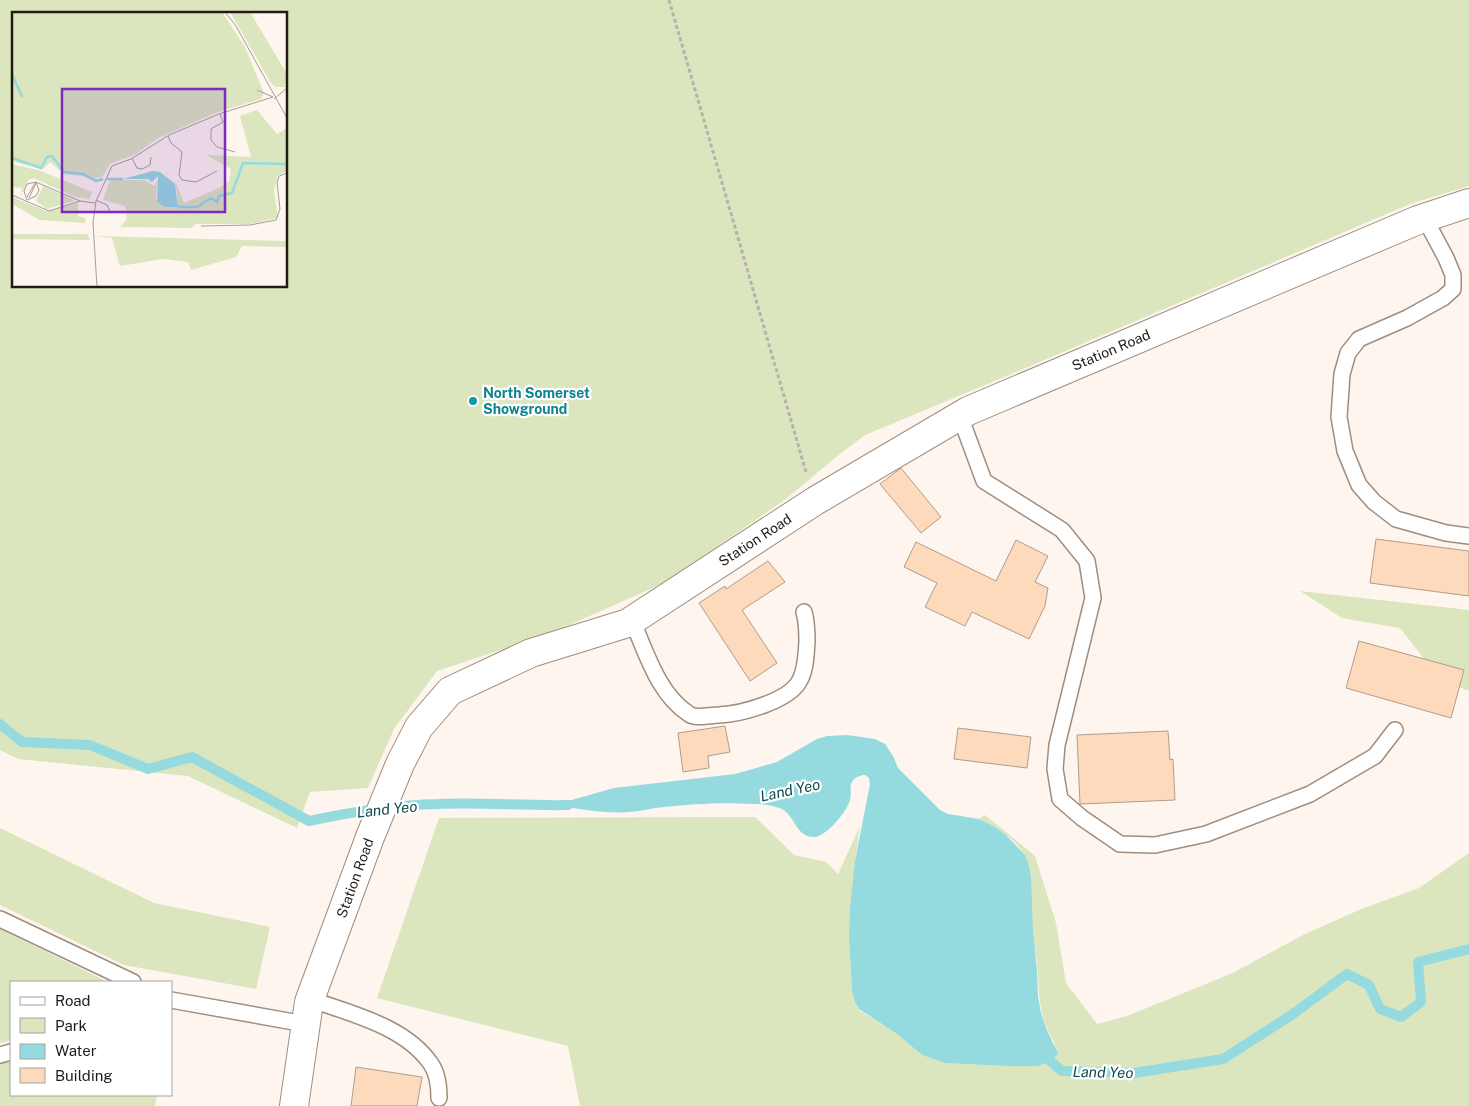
<svg xmlns="http://www.w3.org/2000/svg" width="1469" height="1106" viewBox="0 0 1469 1106" font-family="'Public Sans',sans-serif">
<style>
.green{fill:#dbe6be;fill-rule:evenodd}
.water{fill:#94dadf}
.lines{fill:none;stroke-linecap:round;stroke-linejoin:round}
.stream{stroke:#94dadf;stroke-width:10}
.building{fill:#fcdabb;stroke:#b09d8d}
.lane-casing{stroke:#a08d7d;stroke-width:18}
.street-casing{stroke:#a08d7d;stroke-width:30}
.path{stroke:#b9b2ab;stroke-width:3;stroke-dasharray:4 2.5;stroke-linecap:butt}
.lane{stroke:#fff;stroke-width:15}
.street{stroke:#fff;stroke-width:28}
.culture-dot{fill:#0f9aa8;stroke:#fff;stroke-width:2}
.labels{text-anchor:middle;dominant-baseline:central;stroke-width:4.5;stroke-linejoin:round;paint-order:stroke}
.street-label{font-size:14px;fill:#221b15;stroke:#fff}
.culture-label{font-size:14px;font-weight:bold;fill:#0d838f;stroke:#fff;text-anchor:start}
.water-label{font-size:15px;font-style:italic;fill:#0e4d51;stroke:#fff}
.inset-river{fill:none;stroke:#94dadf;stroke-width:2.5}
.inset-road{fill:none;stroke:#a59e97;stroke-width:1}
.view{fill:#7b2cbf;fill-opacity:0.15;stroke:#7b2cbf;stroke-width:2.5}
.inset-edge{fill:none;stroke:#221b15;stroke-width:2.5}
</style>
<rect width="100%" height="100%" fill="#fdf5ee"/>
<!-- green -->
<path class="green" d="M0 0H1469V186L1410 204 1028 367 865 435 836 457 786 499 666 582 549 634 437 671 394 729 368 788 310 792 297 828 188 776 18 759 0 750ZM14 14H286V286H14Z
M1300 591 1469 610V691L1441 680 1400 628 1342 618Z
M985 815 1035 856 1056 923 1066 983 1097 1024 1127 1016 1233 973 1303 935 1359 910 1419 888 1469 853V1106H580L568 1046 377 998 439 818 755 817 794 855 826 862 838 874 860 826 855 861 849 938 852 992 855 1002 859 1010 897 1034 922 1055 946 1063 1005 1066 1055 1044C1037 1012 1040 997 1037 963 1035 946 1032 930 1032 914 1031 901 1030 864 1024 854 1014 837 996 828 979 819Z
M0 828 154 903 270 927 256 989 124 965 0 905Z
M0 929 102 979 105 982H11V1040L0 1043Z
M11 1059V1095H157L155 1106H0V1062Z"/>
<!-- water -->
<path class="water" d="M847 735 875 739 885 744 893 756 898 768 940 810 948 814 979 819 995 827 1006 835 1025 855 1029 866 1031 878 1033 931 1037 970 1038 996 1041 1013 1047 1030 1058 1054 1050 1061 1038 1066H1005L945 1063 922 1055 897 1034 859 1009 855 1002 852 992 849 938 850 909 855 861 870 784 869 778 865 775C860 775 855 777 852 782 849 787 852 794 850 800 847 812 826 836 815 837 796 838 796 817 782 809 773 805 761 804 752 804 725 802 691 804 664 807 653 808 642 811 630 812 605 814 579 809 554 805L614 788 735 774 777 762 817 739 827 736Z"/>
<g class="lines">
<!-- stream -->
<path class="stream" d="M0 724 22 742 90 745 148 769 192 757 309 821C351 812 394 805 438 804 481 802 525 806 568 805
M1041 1053 1062 1071 1134 1073 1223 1059 1293 1014 1347 974 1369 985 1380 1009 1401 1017 1421 1002 1418 962 1469 949"/>
</g>
<!-- building -->
<path class="building" d="M901 468 941 517 921 533 880 484Z
M1376 539 1469 551V596L1370 583Z
M1016 540 1048 556 1035 582 1048 588 1045 606 1029 639 972 612 965 626 925 607 937 583 904 567 916 542 996 581Z
M768 561 785 582 742 610 777 663 750 681 699 603 725 586 726 589Z
M1359 641 1464 670 1451 718 1346 688Z
M725 726 730 752 708 756 709 768 683 772 678 733Z
M958 728 1031 737 1027 768 954 759Z
M1168 731 1170 760 1173 759 1175 800 1080 804 1077 735Z
M356 1067 422 1077 417 1106H351Z"/>
<g class="lines">
<defs>
<path id="lane" d="M1424 217 1446 258 1453 275V289L1443 298 1407 318 1359 339 1348 353 1342 374 1339 417 1345 451 1359 485 1374 502 1396 519 1446 533 1469 536
M960 416 984 481 1062 530 1087 561 1093 598 1057 745 1055 769 1060 799 1082 818 1120 844 1155 845 1206 834 1310 794 1375 756 1395 730
M632 620C646 652 658 694 689 714 695 719 710 715 719 715 741 714 790 701 800 680 806 669 806 654 807 642 807 631 807 622 804 612
M0 919 133 982
M310 999C351 1014 405 1026 431 1064 438 1074 439 1087 439 1098
M171 1000 305 1024
M0 1055 11 1052"/>
<path id="street" d="M294 1106 309 1002 370 837 400 764 419 727 450 691 531 653 628 623 815 501 968 411 1418 220 1469 203"/>
</defs>
<!-- lane casing -->
<use href="#lane" class="lane-casing"/>
<!-- street casing -->
<use href="#street" class="street-casing"/>
<!-- path -->
<path class="path" d="M669 0 806 472"/>
<!-- lane -->
<use href="#lane" class="lane"/>
<!-- street -->
<use href="#street" class="street"/>
</g>
<!-- markers -->
<circle class="culture-dot" cx="473" cy="401" r="5"/>
<g class="labels">
<!-- street labels -->
<g class="street-label">
<text transform="translate(1111 350) rotate(-23)">Station Road</text>
<text transform="translate(755 540) rotate(-33)">Station Road</text>
<text transform="translate(355 878) rotate(-70)">Station Road</text>
</g>
<!-- culture labels -->
<g class="culture-label">
<text x="483" y="393">North Somerset<tspan x="483" dy="16">Showground</tspan></text>
</g>
<!-- water labels -->
<g class="water-label">
<text transform="translate(790 790) rotate(-12)">Land Yeo</text>
<text transform="translate(387 809) rotate(-6)">Land Yeo</text>
<text transform="translate(1103 1072) rotate(1)">Land Yeo</text>
</g>
</g>
<!-- overview -->
<g transform="translate(12 12)">
<rect width="275" height="275" fill="#fdf5ee"/>
<path d="M0 0H210L233 35 252 81 249 87 206 100 146 126 124 142 98 152 90 165 84 166 83 169 70 164 52 162 38 150 31 157 6 151 0 148ZM218 0H238L275 62 273 75H263L259 71ZM245 98 265 122 275 116V159L266 163 262 178 266 206 238 212H183L180 216 108 215 115 207 113 194 91 188 98 168H133L142 174 145 169 144 188 153 195 166 192 164 174 159 168 165 173 172 191 207 176 217 169 219 157 194 143 239 145 228 104ZM0 152 29 159 80 180 78 187 63 185 22 166 16 168 9 184 10 176 0 175ZM31 174 62 188V189L35 197 24 189ZM0 185 34 199 66 191V204L74 206 73 211 28 208 0 192ZM0 222H75L78 228 0 227ZM84 224 275 229V235L230 234 224 245 179 258 176 250 151 247 108 254 100 226Z" fill="#dbe6be"/>
<path d="M141 159 148 160 163 172 166 195H153L145 190 146 164 140 170 136 167H111Z" fill="#94dadf"/>
<path class="inset-river" d="M0 62 10 85M0 146 29 156 35 145 40 144 52 160 71 162 84 169 91 167M95 167H111M166 195H185L199 186 205 190 207 184 220 181 231 151 275 152"/>
<path class="inset-road" d="M213 0 224 14 275 106M245 78 261 85M262 87 275 76M208 102 211 110 199 117V128L205 135 223 140M156 124 159 131 170 140 167 163 170 168 184 170 205 159M120 146 125 156 130 157 138 153 139 145M0 183 37 199 68 189M15 185 23 171M17 186 24 171M15 188 12 179 15 172 24 170 68 189 83 191M15 188 24 184 27 178 24 170M84 188 95 193 98 199M189 214 238 213 264 208 268 197 265 171 267 164 275 161M85 275 81 211 84 189 100 154 119 147 157 123 207 102 261 85"/>
<path class="view" d="M50 77H213V200H50Z"/>
<rect width="275" height="275" class="inset-edge"/>
</g>
<!-- legend -->
<rect x="10" y="981" width="162" height="115" fill="#ffffff" stroke="#a7a4a1"/>
<rect x="20" y="997" width="25" height="8" fill="#ffffff" stroke="#a7a4a1"/>
<text x="55" y="1006" font-size="15" fill="#221b15">Road</text>
<rect x="20" y="1018" width="25" height="15" fill="#dbe6be" stroke="#a7a4a1"/>
<text x="55" y="1031" font-size="15" fill="#221b15">Park</text>
<rect x="20" y="1044" width="25" height="15" fill="#94dadf" stroke="#a7a4a1"/>
<text x="55" y="1056" font-size="15" fill="#221b15">Water</text>
<rect x="20" y="1068" width="25" height="15" fill="#fcdabb" stroke="#a7a4a1"/>
<text x="55" y="1081" font-size="15" fill="#221b15">Building</text>
</svg>
